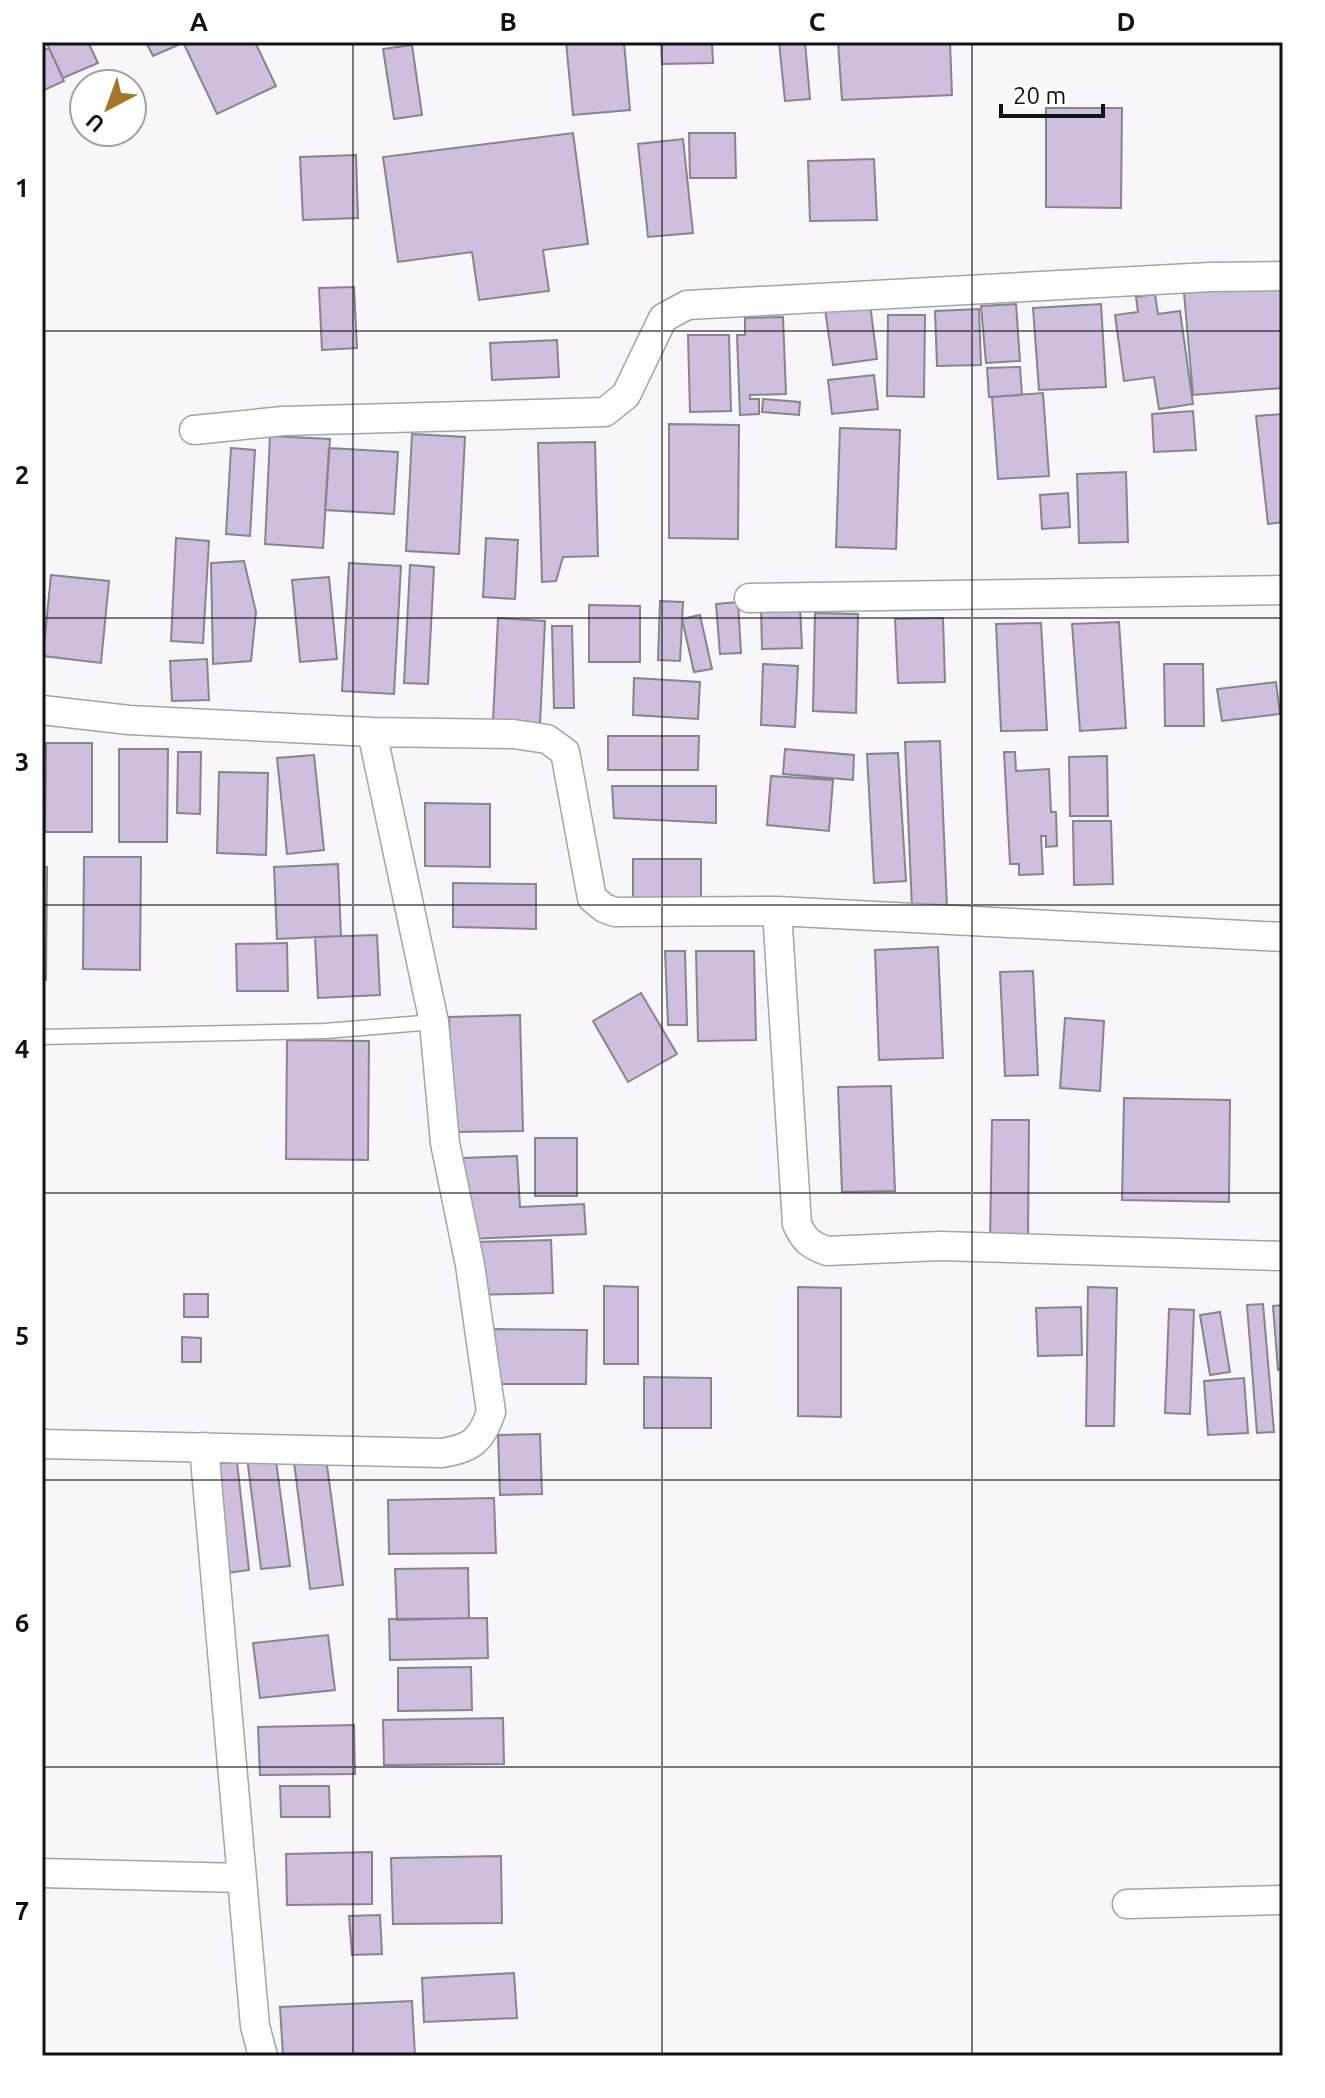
<svg xmlns="http://www.w3.org/2000/svg" width="1325" height="2098" viewBox="0 0 1325 2098" font-family="Ubuntu,sans-serif">
<style>
.building{fill:#cebfde;stroke:#87858a;stroke-width:2}
.lines{fill:none;stroke-linecap:round;stroke-linejoin:round}
.service-casing{stroke:#a5a3a8;stroke-width:17}
.minor-casing{stroke:#a5a3a8;stroke-width:31}
.service{stroke:#fff;stroke-width:14}
.minor{stroke:#fff;stroke-width:28}
.grid{fill:none;stroke:#121113;stroke-width:2;stroke-opacity:0.55}
.neatline{fill:none;stroke:#121113;stroke-width:3}
.grid-label{font-size:26px;text-anchor:middle;font-weight:bold;fill:#121113}
</style>
<rect width="100%" height="100%" fill="#f8f6fb"/>
<!-- building -->
<path class="building" d="M46 42H88L98 63 63 78Z
M146 42H176L178 45 153 56Z
M183 42H255L276 86 217 114Z
M566 42H624L630 110 573 115Z
M661 42H712L713 63 662 64Z
M779 42H805L810 99 785 101Z
M838 42H950L952 95 842 100Z
M412 45 422 115 394 119 383 49Z
M49 48 64 81 42 91V51Z
M1046 108H1122L1121 208 1046 207Z
M573 133 588 244 543 250 549 291 479 300 472 252 398 262 383 157Z
M689 133H735L736 178H690Z
M683 139 693 233 648 237 638 144Z
M356 155 358 218 303 220 300 157Z
M874 159 877 220 810 221 808 161Z
M1283 285V388L1193 395 1184 293Z
M354 287 357 348 322 350 319 288Z
M1155 294 1158 314 1180 311 1193 404 1159 409 1154 377 1124 381 1115 315 1138 312 1136 297Z
M870 304 877 359 833 365 825 309Z
M1016 304 1020 361 986 363 981 306Z
M1101 304 1106 387 1039 390 1033 308Z
M979 309 981 365 937 366 935 311Z
M888 315H925L924 397 887 396Z
M783 317 786 394 750 395V399H759V414L740 415 737 335H745V318Z
M688 335H729L731 411 690 412Z
M557 340 559 377 492 380 490 343Z
M1020 367 1022 395 989 397 987 368Z
M874 375 878 409 832 414 828 380Z
M1043 393 1049 476 998 479 992 397Z
M763 399 800 402 799 415 762 412Z
M1193 411 1196 450 1154 452 1152 414Z
M1283 414V522L1268 524 1256 416Z
M669 424 739 425 738 539 669 538Z
M840 428 900 430 896 549 836 547Z
M412 434 465 437 459 554 406 551Z
M270 436 330 439 323 548 265 544Z
M595 442 598 556 563 557 556 581 542 582 538 443Z
M231 448 255 450 250 536 226 534Z
M329 448 398 452 394 514 325 510Z
M1126 472 1128 542 1079 543 1077 474Z
M1068 493 1070 527 1042 529 1040 495Z
M176 538 209 541 203 643 171 641Z
M486 538 518 540 515 599 483 597Z
M244 561 256 612 251 661 213 664 211 563Z
M349 563 401 566 394 694 342 691Z
M410 565 434 567 428 684 404 683Z
M51 575 109 581 101 663 43 656Z
M329 577 337 659 300 662 292 580Z
M660 601 683 602 680 661 658 660Z
M738 602 741 653 720 654 716 604Z
M589 605 640 606V662H589Z
M800 606 802 648 762 649 761 608Z
M815 613 858 614 856 713 813 711Z
M700 615 712 669 694 672 682 619Z
M498 618 545 621 540 724 493 721Z
M943 618 945 682 898 683 895 619Z
M1119 622 1126 728 1080 731 1072 624Z
M1041 623 1047 730 1001 731 996 624Z
M552 626H572L574 708H554Z
M207 659 209 700 172 701 170 661Z
M763 664 798 666 795 727 761 725Z
M1164 664H1203L1204 726H1165Z
M634 678 700 682 698 719 633 715Z
M1276 682 1280 714 1222 721 1217 689Z
M608 736H699L698 770H608Z
M940 741 947 908 912 909 905 742Z
M46 743H92V832H45Z
M119 749H168L167 842H119Z
M785 749 854 755 853 780 783 774Z
M178 752H201L200 814 177 813Z
M1004 752H1015L1016 771 1049 769 1051 812H1056L1057 846 1046 847V836H1041L1043 874 1019 875V864H1010Z
M898 753 906 881 874 883 867 754Z
M314 755 324 850 287 854 277 758Z
M1107 756 1108 816H1070L1069 757Z
M219 772 268 773 266 855 217 853Z
M771 776 833 780 829 831 767 825Z
M612 786H716V823L614 818Z
M425 803 490 804V867L425 866Z
M1073 821H1111L1113 884 1074 885Z
M84 857H141L140 970 83 969Z
M633 859H701V904H633Z
M338 864 341 936 277 939 274 867Z
M42 867H47L46 980H42Z
M453 883 536 884V929L453 927Z
M377 935 380 995 318 998 315 937Z
M287 943 288 991H237L236 944Z
M938 947 943 1058 879 1060 875 950Z
M665 951H685L687 1025H668Z
M696 951H754L756 1040 698 1041Z
M1033 971 1038 1075 1005 1076 1000 972Z
M641 993 677 1054 628 1082 593 1021Z
M520 1015 523 1131 452 1132 449 1017Z
M1065 1018 1104 1021 1100 1091 1060 1088Z
M287 1040 369 1041 368 1160 286 1159Z
M891 1086 895 1191 842 1192 838 1087Z
M1124 1098 1230 1100 1229 1202 1122 1200Z
M992 1120H1029L1028 1243 990 1242Z
M535 1138H577V1196H535Z
M517 1156 520 1207 584 1204 586 1234 466 1239 462 1158Z
M551 1240 553 1293 476 1295 475 1242Z
M604 1286 638 1287V1364H604Z
M798 1287 841 1288V1417L798 1416Z
M1088 1287 1117 1288 1114 1426H1086Z
M184 1294H208V1317H184Z
M1263 1304 1274 1432 1257 1433 1247 1305Z
M1283 1305V1369L1278 1370 1273 1306Z
M1081 1307 1082 1355 1038 1356 1036 1308Z
M1169 1309 1194 1310 1190 1414 1165 1413Z
M1220 1312 1230 1372 1210 1375 1200 1315Z
M492 1329 587 1330 586 1384H492Z
M182 1337 201 1338V1362H182Z
M644 1377 711 1378V1428H644Z
M1244 1378 1248 1433 1208 1435 1204 1381Z
M540 1434 542 1494 500 1495 498 1435Z
M275 1453 290 1566 261 1569 247 1457Z
M326 1458 343 1585 310 1589 294 1462Z
M237 1462 249 1570 227 1573 215 1464Z
M494 1498 496 1553 389 1554 388 1500Z
M468 1568 469 1618 397 1620 395 1569Z
M487 1618 488 1658 390 1660 389 1619Z
M328 1635 335 1690 260 1698 253 1643Z
M471 1667 472 1710 398 1711V1668Z
M503 1718 504 1764 384 1765 383 1720Z
M354 1725 355 1774 260 1775 258 1727Z
M280 1786H329L330 1817H281Z
M372 1852V1904L287 1905 286 1854Z
M501 1856 502 1923 393 1924 391 1858Z
M380 1915 382 1954 352 1955 349 1916Z
M514 1973 517 2018 424 2022 422 1978Z
M412 2001 415 2056H283L280 2007Z"/>
<g class="lines">
<defs>
<path id="service" d="M42 1037 325 1031 434 1022"/>
<path id="minor" d="M194 430 283 421 605 412 626 395 663 318 687 305 1210 277 1283 276
M749 598 1283 590
M42 710 129 720 372 732 513 734 547 739 565 752 592 898 604 908 615 912 777 911 797 1224C804 1240 810 1245 827 1251L940 1246 1283 1256
M777 911 1283 937
M42 1444 442 1453C472 1448 481 1441 491 1412L470 1265 445 1143 434 1022 372 732
M204 1447 255 2026 263 2056
M42 1873 241 1878
M1127 1904 1283 1900"/>
</defs>
<!-- service casing -->
<use href="#service" class="service-casing"/>
<!-- minor casing -->
<use href="#minor" class="minor-casing"/>
<!-- service -->
<use href="#service" class="service"/>
<!-- minor -->
<use href="#minor" class="minor"/>
</g>
<!-- grid -->
<path class="grid" d="M353 42V2056M662 42V2056M972 42V2056M42 331H1283M42 618H1283M42 905H1283M42 1193H1283M42 1480H1283M42 1767H1283"/>
<!-- border -->
<rect width="1325" height="2098" fill="none" stroke="#ffffff" stroke-width="88"/>
<!-- north arrow -->
<g transform="translate(108 108) rotate(221)"><circle r="38" fill="#ffffff" stroke="#a0a0a1" stroke-width="2"/>
<path d="M0-6L14 30L0 20L-14 30Z" fill="#a37527"/>
<text y="-12" font-size="22" font-weight="bold" text-anchor="middle" fill="#121113">U</text>
</g>
<!-- scale -->
<path d="M1001 104v12h102v-12" fill="none" stroke="#121113" stroke-width="4"/>
<text x="1013" y="104" font-size="24" fill="#121113" stroke="#ffffff" stroke-width="6" paint-order="stroke">20 m</text>
<rect x="44" y="44" width="1237" height="2010" class="neatline"/>
<g class="grid-label">
<text x="199" y="31">A</text>
<text x="508" y="31">B</text>
<text x="817" y="31">C</text>
<text x="1126" y="31">D</text>
<text x="22" y="197">1</text>
<text x="22" y="484">2</text>
<text x="22" y="771">3</text>
<text x="22" y="1058">4</text>
<text x="22" y="1345">5</text>
<text x="22" y="1632">6</text>
<text x="22" y="1920">7</text>
</g>
</svg>
